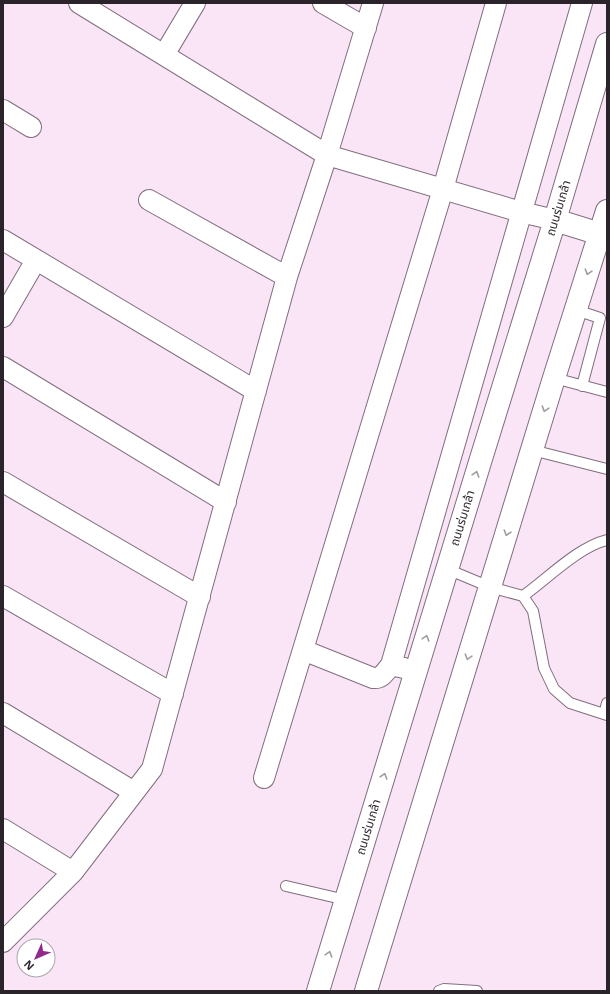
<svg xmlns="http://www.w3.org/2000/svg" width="610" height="994" viewBox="0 0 610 994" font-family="'Open Sans','Noto Sans Thai',sans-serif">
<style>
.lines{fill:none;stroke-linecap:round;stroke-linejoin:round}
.lane-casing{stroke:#816e7e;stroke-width:12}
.street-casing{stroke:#816e7e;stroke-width:22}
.primary-casing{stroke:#816e7e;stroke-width:24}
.lane{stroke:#fff;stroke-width:10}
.street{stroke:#fff;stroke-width:20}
.primary{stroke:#fff;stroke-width:22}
.oneway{stroke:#a09c9f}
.labels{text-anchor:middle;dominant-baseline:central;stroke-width:4;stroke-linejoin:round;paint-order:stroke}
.street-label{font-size:12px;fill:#2b232a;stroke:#fff}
</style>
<rect width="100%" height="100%" fill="#fae5f7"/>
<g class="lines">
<defs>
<path id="lane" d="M576 310 600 318 582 386
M554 378 607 392
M532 450 607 469
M447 569 490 587 523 596 533 611 544 668 554 689 570 703 607 715
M523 596C547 579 578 547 607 540
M604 714 607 703
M286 886 346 900
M439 991 444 989 477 991"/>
<path id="street" d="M79 3 327 155 521 212 555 220
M323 3 366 28
M164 55 195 3
M3 110 31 127
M149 200 287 277
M3 240 256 391
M3 317 36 260
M3 367 226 502
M3 482 200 597
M3 596 173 694
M303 650 373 678C382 679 385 672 391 665L404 668
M391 665 582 3
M3 713 134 792
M264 778 443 189 496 3
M3 829 73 872
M3 942 73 872 152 769 287 277 327 155 373 3"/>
<path id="primary" d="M555 220 600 234
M318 991 480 462 555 220 607 44
M366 991 554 378 607 211"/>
</defs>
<!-- lane casing -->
<use href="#lane" class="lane-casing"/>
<!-- street casing -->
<use href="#street" class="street-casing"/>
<!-- primary casing -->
<use href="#primary" class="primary-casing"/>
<!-- lane -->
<use href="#lane" class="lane"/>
<!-- street -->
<use href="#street" class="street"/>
<!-- primary -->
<use href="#primary" class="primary"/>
</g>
<!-- one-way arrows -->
<defs><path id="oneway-chevron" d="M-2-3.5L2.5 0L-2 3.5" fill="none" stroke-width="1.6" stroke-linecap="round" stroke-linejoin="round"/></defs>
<g class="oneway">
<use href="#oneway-chevron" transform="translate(588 272) rotate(108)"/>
<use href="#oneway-chevron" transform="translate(545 409) rotate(107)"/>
<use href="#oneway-chevron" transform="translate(476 474) rotate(-73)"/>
<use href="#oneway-chevron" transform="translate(507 533) rotate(107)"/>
<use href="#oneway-chevron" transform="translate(426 638) rotate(-73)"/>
<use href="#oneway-chevron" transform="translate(468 657) rotate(107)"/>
<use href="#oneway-chevron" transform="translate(384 776) rotate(-73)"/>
<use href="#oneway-chevron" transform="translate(329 954) rotate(-73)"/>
</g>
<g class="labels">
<!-- street labels -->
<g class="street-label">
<text transform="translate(558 208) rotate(-73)">ถนนร่มเกล้า</text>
<text transform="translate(462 518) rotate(-73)">ถนนร่มเกล้า</text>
<text transform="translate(368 827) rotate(-73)">ถนนร่มเกล้า</text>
</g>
</g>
<!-- border -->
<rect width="610" height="994" fill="none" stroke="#2b232a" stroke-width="8"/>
<!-- north arrow -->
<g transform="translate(36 958) rotate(225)"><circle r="19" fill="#ffffff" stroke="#aaa7aa"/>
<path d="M0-3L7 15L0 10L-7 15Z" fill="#91288c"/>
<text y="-6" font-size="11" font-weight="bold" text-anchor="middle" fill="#2b232a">N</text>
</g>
</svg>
